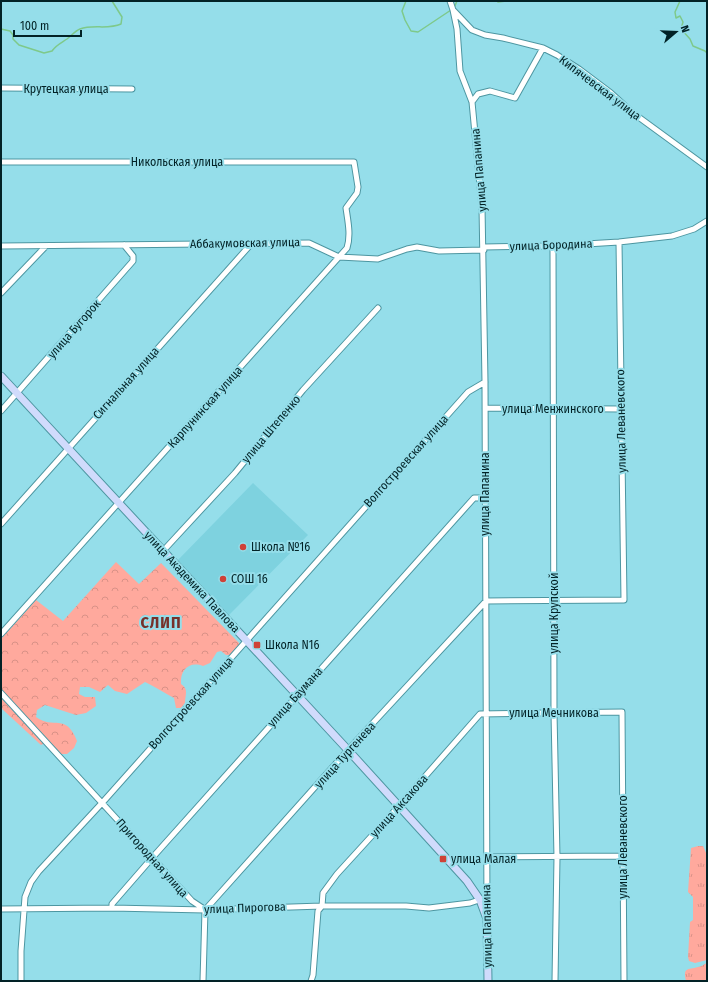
<svg xmlns="http://www.w3.org/2000/svg" width="708" height="982" viewBox="0 0 708 982" font-family="'Fira Sans Condensed',sans-serif">
<style>
.built{fill:#7ed2df}
.grass{fill:url(#grass-tufts)}
.forest{fill:url(#forest-crowns)}
.lines{fill:none;stroke-linecap:round;stroke-linejoin:round}
.stream{stroke:#7ec98a;stroke-width:1.5}
.street-casing{stroke:#4d96a1;stroke-width:7}
.secondary-casing{stroke:#4d96a1;stroke-width:9}
.street{stroke:#fff;stroke-width:5}
.secondary{stroke:#d0dbfc;stroke-width:7}
.poi-dot{fill:#cf4137;stroke:#95deea;stroke-width:1.5}
.labels{text-anchor:middle;dominant-baseline:central;stroke-width:4;stroke-linejoin:round;paint-order:stroke}
.street-label{font-size:12px;fill:#022226;stroke:#95deea}
.poi-label{font-size:12px;fill:#022226;stroke:#95deea;text-anchor:start}
.district-label{font-size:16px;font-weight:bold;letter-spacing:1px;fill:#77312a;stroke:#95deea}
</style>
<defs>
<pattern id="grass-tufts" width="24" height="20" patternUnits="userSpaceOnUse"><rect width="24" height="20" fill="#ffa99d"/><path d="M3 7l-1-3M5 7V3M7 7l1-3M15 17l-1-3M17 17v-4M19 17l1-3" fill="none" stroke="#d99187"/></pattern>
<pattern id="forest-crowns" width="20" height="18" patternUnits="userSpaceOnUse"><rect width="20" height="18" fill="#ffa99d"/><path d="M2 6a3 3 0 1 1 6 0M12 15a3 3 0 1 1 6 0" fill="none" stroke="#d99187"/></pattern>
</defs>
<rect width="100%" height="100%" fill="#95deea"/>
<!-- built -->
<path class="built" d="M253 483 308 535 229 615 178 560Z"/>
<!-- grass -->
<path class="grass" d="M698 846H703L707 855V960L695 963 689 961 688 957 690 922 693 920V897L688 892 691 848Z
M707 963V981H686C683 967 687 970 698 967 701 967 704 964 707 963Z"/>
<!-- forest -->
<path class="forest" d="M116 562 139 584 161 563 240 644 230 655H226L221 651 217 652 210 663 203 666C189 661 180 670 181 684 189 689 185 695 185 703L181 708H176L174 698C164 693 156 687 145 682L127 694 115 691 108 685 100 692 89 687H80L79 694 85 697H95L96 706 86 713 76 715 45 705 37 710 36 717C53 730 66 712 77 741L74 748 67 754H59L47 742 41 745 1 708V639L36 600 63 621Z"/>
<g class="lines">
<!-- stream -->
<path class="stream" d="M406 1 402 11 405 20 411 31 418 32 451 10
M497 1 498 2 506 1
M680 1 675 12 676 18 680 16 683 22 681 29 690 39 693 46 705 51 707 53
M454 8 457 1
M1 29 10 31 13 35V39L19 45 44 53 52 51C56 45 61 43 67 39 71 36 75 31 80 29 93 24 108 30 121 24L122 17 112 1"/>
<defs>
<path id="street" d="M450 1 453 10 472 30 485 35 503 38 543 48 557 55 579 69 611 93 633 113 707 167
M453 10 457 29 460 71 472 102 482 207 485 382 487 914
M1 88 132 89
M472 102 478 94 490 91 515 98 543 48
M1 162H354L358 187 357 193 346 208C348 222 351 235 347 248L1 634
M1 246 309 243 339 257 378 259 407 249 417 247 439 251 484 250
M553 246 554 713 557 857 555 981
M484 247 553 246 619 242 672 236 694 229 707 221
M1 293 46 246
M485 408 621 409
M1 411 133 261V256L124 245
M1 524 252 243
M163 551 235 473 303 390 378 308
M1 693 192 901 204 909
M487 857 622 856
M112 908V904L152 858 474 498H485
M1 909 112 908 205 910 322 906H406L429 908 470 903 482 899
M205 910 348 750 486 601 624 600 619 242
M21 981V951L25 897 31 882 39 871 102 803 468 392 485 382
M203 981 205 910
M311 981 313 975 318 911 322 906 323 893 337 874 399 806 480 714 622 712 624 981"/>
<path id="secondary" d="M1 376 348 750 467 881 480 900 487 919 488 981"/>
</defs>
<!-- street casing -->
<use href="#street" class="street-casing"/>
<!-- secondary casing -->
<use href="#secondary" class="secondary-casing"/>
<!-- street -->
<use href="#street" class="street"/>
<!-- secondary -->
<use href="#secondary" class="secondary"/>
</g>
<!-- markers -->
<g class="poi-dot">
<circle cx="243" cy="547" r="4"/>
<circle cx="223" cy="579" r="4"/>
<rect x="253" y="641" width="8" height="8" rx="2"/>
<rect x="439" y="855" width="8" height="8" rx="2"/>
</g>
<g class="labels">
<!-- street labels -->
<g class="street-label">
<text transform="translate(600 88) rotate(37)">Кипячевская улица</text>
<text x="66" y="89">Крутецкая улица</text>
<text x="177" y="162">Никольская улица</text>
<text transform="translate(479 170) rotate(-95)">улица Папанина</text>
<text transform="translate(245 243) rotate(-1)">Аббакумовская улица</text>
<text transform="translate(551 245) rotate(-2)">улица Бородина</text>
<text transform="translate(74 329) rotate(-49)">улица Бугорок</text>
<text transform="translate(126 383) rotate(-48)">Сигнальная улица</text>
<text transform="translate(205 407) rotate(-48)">Карпунинская улица</text>
<text x="553" y="409">улица Менжинского</text>
<text transform="translate(621 421) rotate(-91)">улица Леваневского</text>
<text transform="translate(271 429) rotate(-50)">улица Штепенко</text>
<text transform="translate(406 461) rotate(-48)">Волгостроевская улица</text>
<text transform="translate(485 494) rotate(-90)">улица Папанина</text>
<text transform="translate(192 582) rotate(47)">улица Академика Павлова</text>
<text transform="translate(554 613) rotate(-90)">улица Крупской</text>
<text transform="translate(295 697) rotate(-48)">улица Баумана</text>
<text transform="translate(191 703) rotate(-48)">Волгостроевская улица</text>
<text x="554" y="713">улица Мечникова</text>
<text transform="translate(345 755) rotate(-48)">улица Тургенева</text>
<text transform="translate(399 806) rotate(-48)">улица Аксакова</text>
<text transform="translate(623 847) rotate(-90)">улица Леваневского</text>
<text transform="translate(152 858) rotate(48)">Пригородная улица</text>
<text transform="translate(245 908) rotate(-2)">улица Пирогова</text>
<text transform="translate(487 926) rotate(-91)">улица Папанина</text>
</g>
<!-- poi labels -->
<g class="poi-label">
<text x="251" y="547">Школа №16</text>
<text x="231" y="579">СОШ 16</text>
<text x="265" y="645">Школа N16</text>
<text x="451" y="859">улица Малая</text>
</g>
<!-- district labels -->
<g class="district-label">
<text x="161" y="622">СЛИП</text>
</g>
</g>
<!-- border -->
<rect width="708" height="982" fill="none" stroke="#022226" stroke-width="4"/>
<!-- north arrow -->
<g transform="translate(676 32) rotate(71)" stroke="#95deea" stroke-width="3" paint-order="stroke">
<path d="M0-3L7 15L0 10L-7 15Z" fill="#022226"/>
<text y="-6" font-size="11" font-weight="bold" text-anchor="middle" fill="#022226">N</text>
</g>
<!-- scale -->
<path d="M14 30v6h67v-6" fill="none" stroke="#022226" stroke-width="2"/>
<text x="20" y="30" font-size="12" fill="#022226" stroke="#95deea" stroke-width="3" paint-order="stroke">100 m</text>
</svg>
